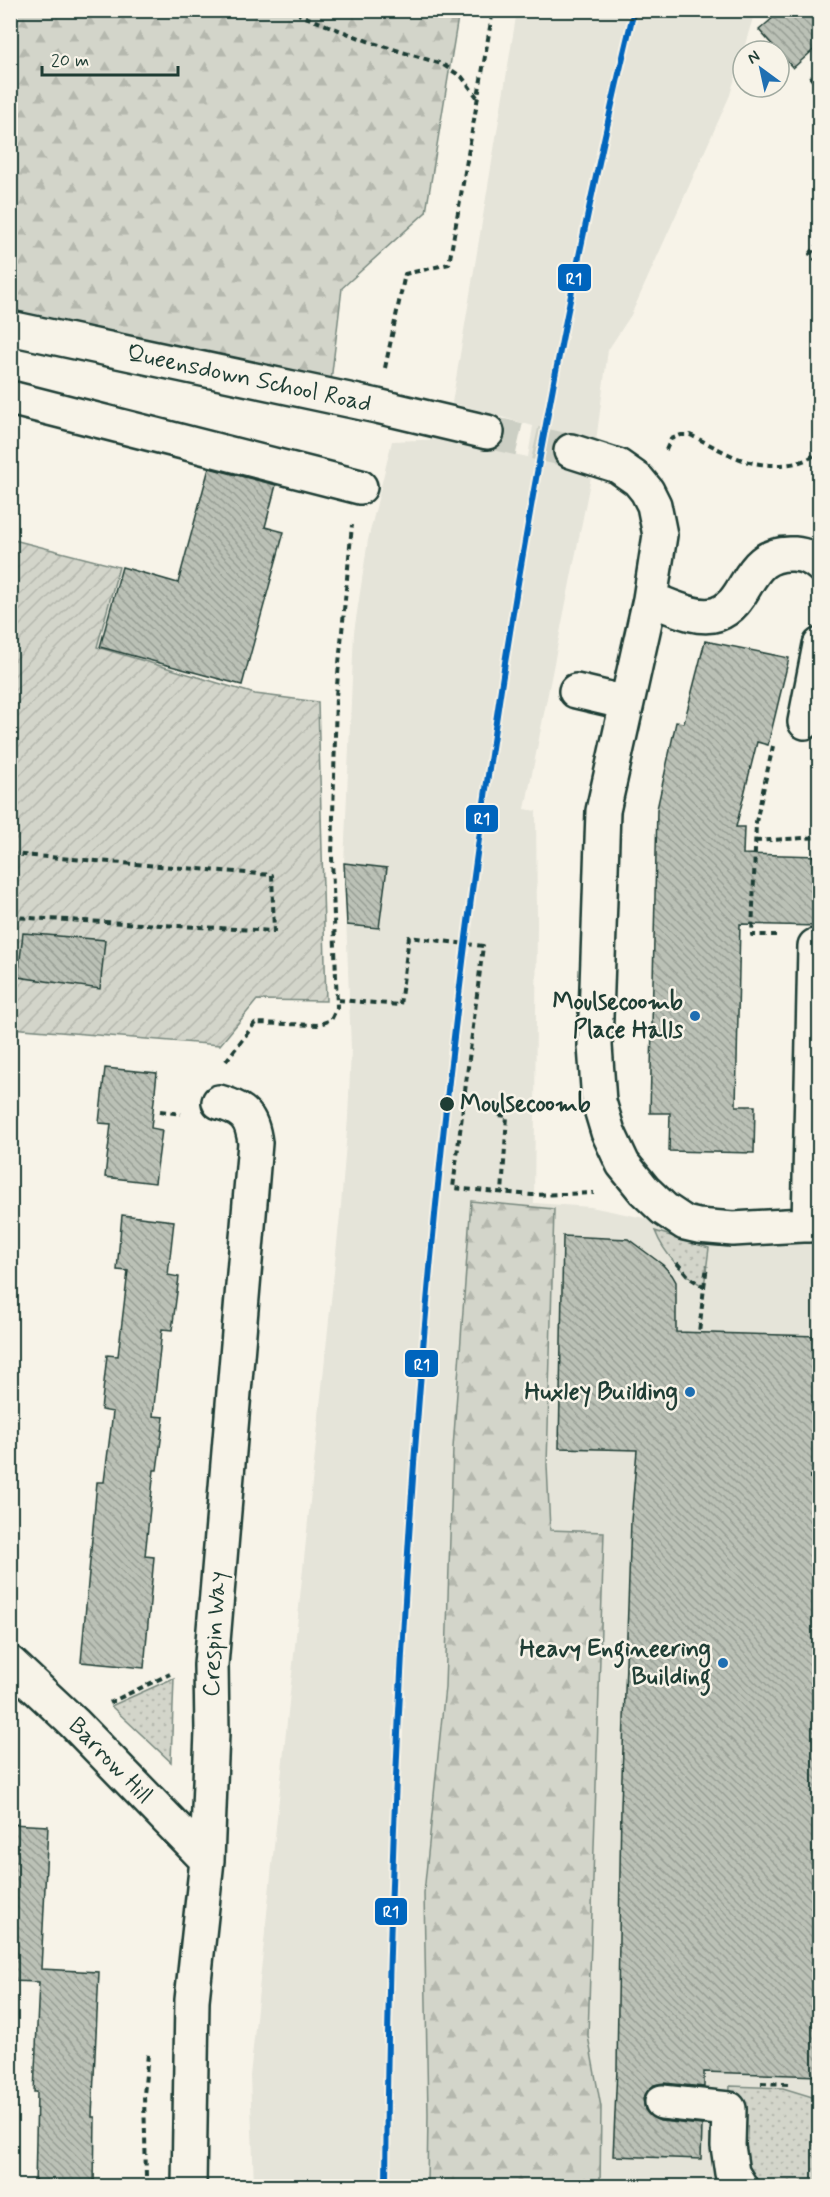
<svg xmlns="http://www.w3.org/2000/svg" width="830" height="2197" viewBox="0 0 830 2197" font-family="Mynerve,sans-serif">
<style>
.built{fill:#e5e4d9}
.grass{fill:url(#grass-dots);stroke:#79897f;stroke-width:1.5}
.forest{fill:url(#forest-firs);stroke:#79897f;stroke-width:1.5}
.garden{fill:url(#garden-furrows);stroke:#79897f;stroke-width:1.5}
.building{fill:url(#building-back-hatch);stroke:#1f3d34;stroke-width:1.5}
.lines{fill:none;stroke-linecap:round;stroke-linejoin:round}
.minor-tunnel{stroke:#cccfc4;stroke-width:33;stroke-dasharray:33 16;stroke-linecap:butt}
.minor-casing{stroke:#1f3d34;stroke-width:38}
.path{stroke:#1f3d34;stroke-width:4;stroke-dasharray:6 4.5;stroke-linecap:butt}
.minor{stroke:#f7f3e8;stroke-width:33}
.rail-1-casing{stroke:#f7f3e8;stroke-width:10}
.rail-1{stroke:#0065bd;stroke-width:6}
.poi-dot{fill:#1f6fb2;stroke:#f7f3e8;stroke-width:2}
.stop-dot{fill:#1f3d34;stroke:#f7f3e8;stroke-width:2}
.labels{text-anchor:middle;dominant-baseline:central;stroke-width:5;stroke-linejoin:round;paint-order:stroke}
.street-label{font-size:24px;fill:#1f3d34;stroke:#f7f3e8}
.poi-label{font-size:24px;font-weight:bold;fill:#1f3d34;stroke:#f7f3e8;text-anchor:end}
.stop-label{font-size:24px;font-weight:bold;fill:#1f3d34;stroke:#f7f3e8;text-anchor:start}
.line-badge{stroke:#f7f3e8;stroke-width:2}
.badge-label{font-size:16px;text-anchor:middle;font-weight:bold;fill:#fff}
</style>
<defs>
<pattern id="grass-dots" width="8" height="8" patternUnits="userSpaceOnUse" patternTransform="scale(1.5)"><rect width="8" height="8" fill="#d3d5ca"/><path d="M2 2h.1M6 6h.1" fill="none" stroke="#b5b8ae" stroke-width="1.8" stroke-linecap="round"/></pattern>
<pattern id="forest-firs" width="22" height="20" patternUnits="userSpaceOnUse" patternTransform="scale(1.5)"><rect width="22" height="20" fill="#d3d5ca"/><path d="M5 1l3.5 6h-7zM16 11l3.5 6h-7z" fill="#b5b8ae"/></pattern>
<pattern id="garden-furrows" width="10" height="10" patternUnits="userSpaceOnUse" patternTransform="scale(1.5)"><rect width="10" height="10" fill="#d3d5ca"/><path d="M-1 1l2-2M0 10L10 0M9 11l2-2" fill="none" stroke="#b5b8ae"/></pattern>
<pattern id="building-back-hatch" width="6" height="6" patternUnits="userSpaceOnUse" patternTransform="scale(1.5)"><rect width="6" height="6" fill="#bbc1b6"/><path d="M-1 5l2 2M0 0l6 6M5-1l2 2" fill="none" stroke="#979e95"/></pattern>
</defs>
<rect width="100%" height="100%" fill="#f7f3e8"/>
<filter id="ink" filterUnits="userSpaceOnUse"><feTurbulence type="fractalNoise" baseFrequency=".0167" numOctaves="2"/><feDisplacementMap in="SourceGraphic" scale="12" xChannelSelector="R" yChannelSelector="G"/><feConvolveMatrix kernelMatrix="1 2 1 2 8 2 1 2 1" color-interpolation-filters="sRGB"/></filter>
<g filter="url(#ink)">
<!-- built -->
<path class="built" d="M517 11H755L730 95 631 315 608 350 592 472 525 809 536 811 537 922 534 1203 591 1207 751 1240 819 1228V2186H254L250 2076 341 1205 348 1118 351 1049 344 863 354 632 368 540 392 441 445 439 528 457 533 426 452 403Z"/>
<!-- grass -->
<path class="grass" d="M655 1231 709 1248 704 1287C683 1274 664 1254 655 1231Z
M174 1678 171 1762 111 1706Z
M730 2086 783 2088 819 2099V2186H740L729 2109Z"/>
<!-- forest -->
<path class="forest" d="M11 11H459L426 212 342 288 331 381 11 310Z
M471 1201 554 1209 547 1465 550 1530 604 1532 588 2036 601 2107 600 2186H427L428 2114 424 1893 445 1687 453 1448Z"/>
<!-- garden -->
<path class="garden" d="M10 539 119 567 97 647 255 694 318 702 326 1001 257 1000 220 1045 11 1028Z"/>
<!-- building -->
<path class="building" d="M782 10H819V45L793 68 759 30Z
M209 468 276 485 265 527 284 532 242 685 100 647 122 567 178 583Z
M705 641 789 658 768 745 757 742 736 827H744L743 854 819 856V926L740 924 736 1106H755L754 1153 669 1151 670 1113H650L657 809 676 722 684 723Z
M344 863 387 868 379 928 347 925Z
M23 933 105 940 100 989 18 977Z
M105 1068 157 1073 151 1128 162 1130 155 1183 105 1177 111 1124 99 1123Z
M122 1215 174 1221 168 1275 179 1277 172 1330 162 1329 153 1416 164 1417 157 1470H154L145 1556 154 1557 144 1668 81 1662 97 1482H104L113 1412 101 1410 107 1355 118 1356 128 1271 117 1270Z
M563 1236 628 1239 663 1265 672 1275 676 1282V1332L819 1336V2076L704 2072V2087L664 2083 654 2085 647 2092 643 2099 645 2110 652 2117 660 2121 702 2125 701 2159 613 2156 617 2069 621 1805 631 1521 637 1450 559 1448Z
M10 1824 48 1826 41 1969 99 1972 92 2117H95L94 2187H35L37 2092H34L39 1982 10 1981Z"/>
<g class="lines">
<!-- minor-tunnel -->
<path class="minor-tunnel" d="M487 432 571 451"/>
<defs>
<path id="minor" d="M10 328 377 406 487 432
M10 398 360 487
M571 451 618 466 638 480 647 491 654 505 660 535 650 599 603 811 595 1046 599 1102 608 1132 623 1164 644 1190 664 1209 685 1223 698 1226 733 1229 820 1224
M650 599C668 605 697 621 717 614 751 602 744 551 794 554 804 555 813 558 820 565
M576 691 627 703
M805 722 820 645
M809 1225 815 946
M10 1663 74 1723 207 1860
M662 2102 729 2109 728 2146 732 2173 740 2186
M189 2186 192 2000 207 1860 212 1732 211 1665 255 1143C252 1117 244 1109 219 1102"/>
</defs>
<!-- minor casing -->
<use href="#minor" class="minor-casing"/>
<!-- path -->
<path class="path" d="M298 10 300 15 373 43 442 64 462 77 477 97
M820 69 811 78 820 88
M820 242 810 254 820 264
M385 368 405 274 449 264 493 10
M666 450 671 439 681 435H690C708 443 727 455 746 461 764 467 809 469 820 448
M773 746 756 822 752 935H776
M755 841 820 837
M10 854 272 875 274 931 10 917
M338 1000 400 1005 409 937 483 946 453 1188 532 1195 594 1193
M226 1061 255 1023 317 1025 331 1020 337 1008 332 857 336 696 352 525
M160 1111 181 1114
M499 1115 507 1116 502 1193
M677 1263 690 1278 704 1287 699 1333
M704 1287 707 1266
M809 1477H820
M109 1703 170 1674
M761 2083 788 2084
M146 2176 144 2095 148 2054"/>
<!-- minor -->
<use href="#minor" class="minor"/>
<defs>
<path id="rail-1" d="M386 2186C391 1456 463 722 634 10"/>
</defs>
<!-- rail-1 casing -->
<use href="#rail-1" class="rail-1-casing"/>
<!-- rail-1 -->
<use href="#rail-1" class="rail-1"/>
</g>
</g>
<!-- markers -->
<g class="poi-dot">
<circle cx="695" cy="1016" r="6"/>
<circle cx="690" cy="1392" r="6"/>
<circle cx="723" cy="1663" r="6"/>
</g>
<circle class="stop-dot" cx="447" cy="1104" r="8"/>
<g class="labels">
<!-- street labels -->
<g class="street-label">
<text transform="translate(249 379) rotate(12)">Queensdown School Road</text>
<text transform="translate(215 1634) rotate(-87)">Crespin Way</text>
<text transform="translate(110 1761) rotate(46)">Barrow Hill</text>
</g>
<!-- poi labels -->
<g class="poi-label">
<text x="683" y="1002">Moulsecoomb<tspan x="683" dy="28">Place Halls</tspan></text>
<text x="678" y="1392">Huxley Building</text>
<text x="711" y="1649">Heavy Engineering<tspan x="711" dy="28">Building</tspan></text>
</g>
<!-- stop labels -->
<g class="stop-label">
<text x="460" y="1104">Moulsecoomb</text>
</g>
</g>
<g class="line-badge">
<rect x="557" y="263" width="35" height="29" rx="6" fill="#0065bd"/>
<rect x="465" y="804" width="34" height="29" rx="6" fill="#0065bd"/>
<rect x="404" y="1349" width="35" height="29" rx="6" fill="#0065bd"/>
<rect x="374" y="1897" width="34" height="29" rx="6" fill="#0065bd"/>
</g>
<g class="badge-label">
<text x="574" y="284">R1</text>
<text x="482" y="824">R1</text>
<text x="422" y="1370">R1</text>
<text x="391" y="1917">R1</text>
</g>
<!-- margin -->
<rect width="830" height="2197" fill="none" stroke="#f7f3e8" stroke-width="36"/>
<rect x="18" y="18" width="794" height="2161" fill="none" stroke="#1f3d34" stroke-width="2" filter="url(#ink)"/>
<!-- north arrow -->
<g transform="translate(761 69) rotate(327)"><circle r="28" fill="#f7f3e8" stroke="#a1aaa0" stroke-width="1.5"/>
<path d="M0-4.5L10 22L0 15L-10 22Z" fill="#1f6fb2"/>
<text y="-9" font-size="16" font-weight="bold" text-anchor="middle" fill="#1f3d34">N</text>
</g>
<!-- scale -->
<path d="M42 66v9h136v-9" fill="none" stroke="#1f3d34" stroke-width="3"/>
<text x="51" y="66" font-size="18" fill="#1f3d34" stroke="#f7f3e8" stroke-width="4.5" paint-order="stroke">20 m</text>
</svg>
